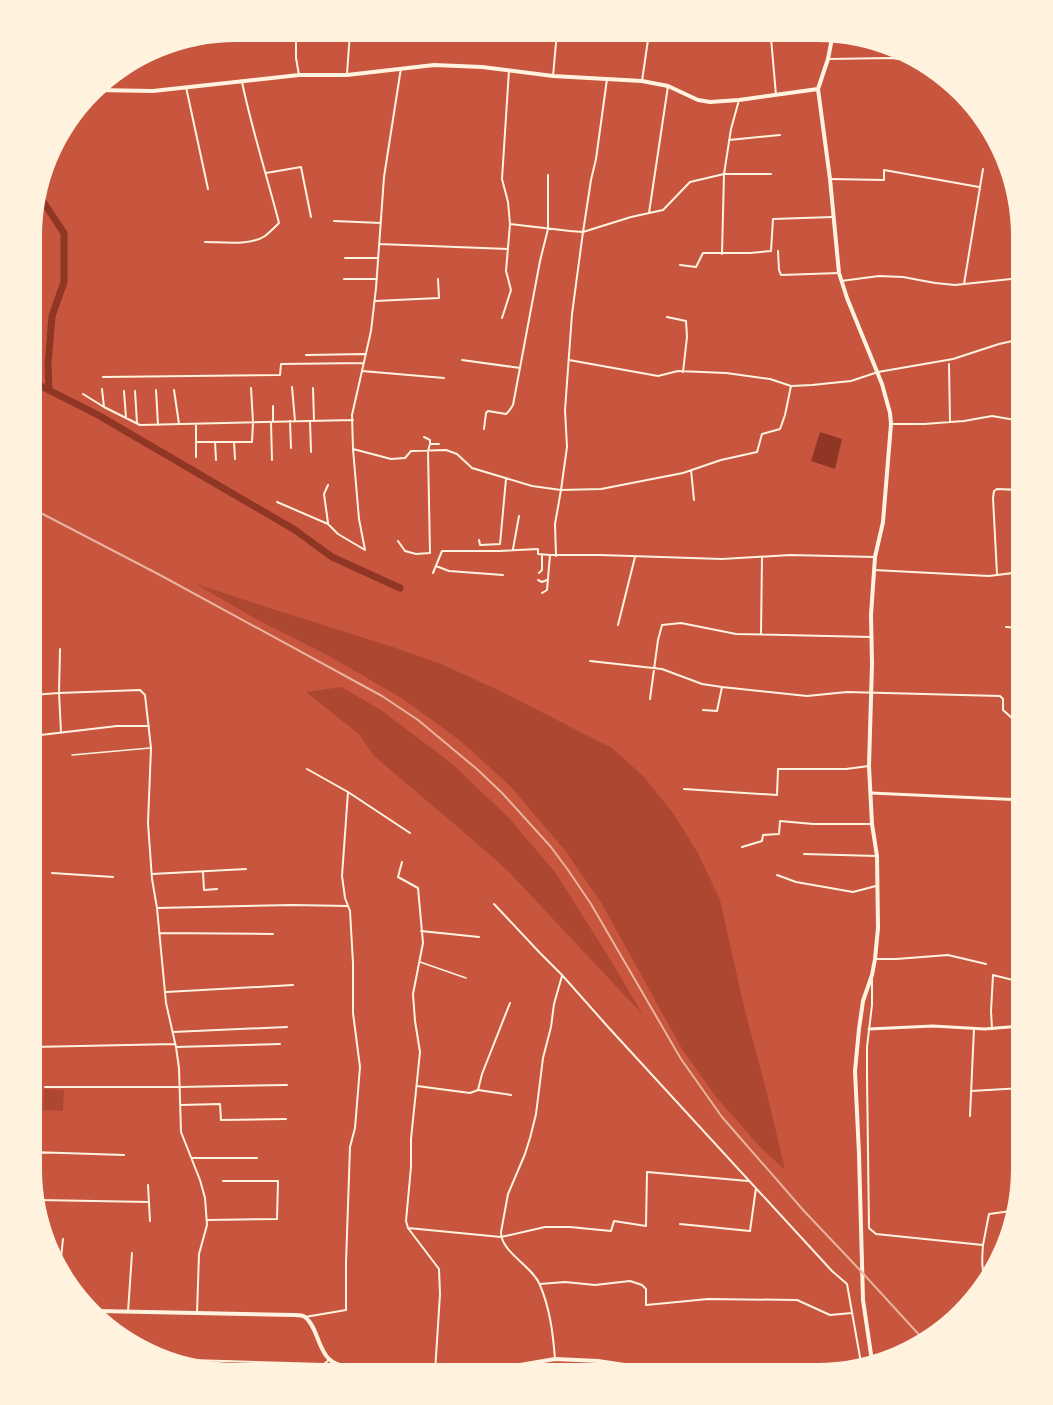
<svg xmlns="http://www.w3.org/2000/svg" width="1053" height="1405" font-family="'Exo 2',sans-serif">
  <rect width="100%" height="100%" fill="#c8553d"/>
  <path fill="#ae4732" d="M196,584L248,601L396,648L441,664L498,690L612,748L644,777L673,813L698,853L720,900L744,1007L766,1089L785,1170L759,1146L716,1097L682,1049L602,904L564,849L511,787L462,742L403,699L329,656L254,618Z
    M341,687L381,710L451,763L509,818L555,872L605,951L643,1015L507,870L466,834L374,756L359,734L306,692Z
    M44,1089L64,1090L63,1111L43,1110Z"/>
  <path fill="#8f3625" d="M820,432L842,439L835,469L811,461Z"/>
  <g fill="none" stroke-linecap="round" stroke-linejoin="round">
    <path stroke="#8f3625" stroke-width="7" d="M38,194L64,233V282L52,316L48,365L49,390
      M33,382L98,415L295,530L332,557L400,588"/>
    <path stroke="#fff3e0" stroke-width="1.5" d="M72,755L150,748
      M420,962L466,978"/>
    <path stroke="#fff3e0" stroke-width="2" d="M751,33L771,38L776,95
      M296,42V58L299,75
      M829,59L891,58L906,60L931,66
      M509,70L502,179L508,202L510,224L570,231L583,232L631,217L663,210L690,182L724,174L722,254
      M347,74L350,32
      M553,76L557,32H555
      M642,81L649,33
      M186,87L208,189
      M739,100L731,129L724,174H771
      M729,140L780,135
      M266,173L301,167L311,217
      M830,179L884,180V170L979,187
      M649,213L668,86
      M334,221L381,223
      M205,242C222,242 250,246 265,236C270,232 275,227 279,223C267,176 252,130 242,82
      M379,244L508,249
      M778,251L779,270L781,275L839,273
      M345,258H378
      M680,265L696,267L703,253H750L771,251L773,219L833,217
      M344,279H377
      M841,281L879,276L903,277L935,283L955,285L1021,278
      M964,284L983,169
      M375,301L439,298L438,279
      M667,317L686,321L687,337L683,372
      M502,318L511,290L506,271L510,224
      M306,355L365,354
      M462,360L520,368
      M569,360L658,376L678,371L726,373L770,379L791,386
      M949,364L950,422
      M362,371L444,378
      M103,377L280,375L281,364L363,363
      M292,387L295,421
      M313,388L314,421
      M102,389L104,407
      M156,390L158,425
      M174,390L179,424
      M124,391L126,418
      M135,391L137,423
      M83,394L104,407L140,425L353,420
      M273,406V422
      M290,421L291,448
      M310,421L311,452
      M271,422L272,460
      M196,424V442H252L253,422L251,388
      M891,424H924L964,421L992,416L1021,421
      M484,429L486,413L488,411L506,414L509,411L513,405L540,261L548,229V175
      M424,437L430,440V444
      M215,442L216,460
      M234,442L235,459
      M353,449L391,459L405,458L411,451L446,450L457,454L472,468L532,486L561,490L601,489L683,473L721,460L757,452L762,434L780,429L785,415L791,386L812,385L851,381L878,372L953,359L999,344L1021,339
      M196,457V442
      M691,470L694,500
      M328,485L324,494L328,523
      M277,502L328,524L338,534L365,550
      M479,540L480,545L500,544L506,479
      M398,541L405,551L416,554L430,553L428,451L430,444H439
      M513,549L519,516
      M365,550L359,519L353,449L352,415L371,331L376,288L384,177L401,68
      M556,556L555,524L561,490L567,447L565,410L572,314L583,232L591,180L596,159L607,79
      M436,566L449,571L503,575
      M874,570L989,576L1021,572
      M433,573L442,551H499L538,549V554L550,555
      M539,573L542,570V555
      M997,574L993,498L994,491L997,489L1021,490
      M538,580L542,582L547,580
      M542,593L547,590L550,555H600L722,559L790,555L875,557
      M618,625L635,557
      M1006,627L1021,628
      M761,634L762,557
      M60,649L59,693L61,732
      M590,661L662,669L702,684L722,687
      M32,695L59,693L140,690L145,695L151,748L148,823L152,879L157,908L166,1003L176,1047L179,1068L181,1132L200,1180L205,1198L207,1225L199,1254L197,1313
      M650,699L658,640L662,625L681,623L736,634L871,637
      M703,710L717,711L722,687L807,696L847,692L1000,696L1003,699V710L1021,726
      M32,736L117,726H149
      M307,769L348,792L410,833
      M684,789L777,795L778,769H846L869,766
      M742,847L762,841L763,835L779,834L780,821L813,824H872
      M804,854L877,856
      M402,862L398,877L418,888L423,943L413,994L415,1021L420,1052L411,1139V1167L406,1221L408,1228L439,1269L440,1294L435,1372
      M203,872L204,890L217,889
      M52,873L113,877
      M152,874L246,869
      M777,875L796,882L853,892L876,886
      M494,904L540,953L562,975L609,1028L832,1271L847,1284L861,1363
      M157,908L293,905L348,906
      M421,931L479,937
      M159,933L273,934
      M875,959H896L948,955L986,964
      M872,978V1005L867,1047V1076L869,1228L876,1234L983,1245C982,1257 981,1272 987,1283
      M166,992L293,985
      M992,1029L991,1011L993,975L1021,982
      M173,1032L287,1027
      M32,1047L175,1044
      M176,1047L280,1044
      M417,1086L470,1093L478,1090L511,1095
      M45,1087H179L287,1085
      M478,1090L482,1074L510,1003
      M971,1091L1021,1088
      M180,1105L220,1104L221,1120L286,1119
      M970,1116L974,1028
      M32,1152L124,1155
      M192,1158H257
      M35,1184L39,1154
      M148,1185L150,1221
      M39,1200L149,1202
      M207,1220L277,1219L278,1181H223
      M680,1224L750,1231L756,1188
      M408,1228L501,1237L545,1227H570L611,1231L614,1221L646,1226L647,1172L748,1181
      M983,1245L989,1214L1011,1211
      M60,1268L63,1239
      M540,1284L565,1282L595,1285L630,1281L642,1285L646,1289V1305L708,1299L797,1300L830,1315L852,1313
      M128,1312L132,1253
      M305,1317L346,1310V1263L350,1147L355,1128L360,1067L353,1013V963L350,911L345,898L342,876L348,792
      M555,1359C553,1333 550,1309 540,1285C532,1265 501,1253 501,1232L508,1194L525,1154L530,1138L536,1114L543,1058L551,1027L554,1004L562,976
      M191,1360L324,1364
      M598,1361V1373
      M213,1372L214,1361
      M320,1372L324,1364L329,1360"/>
    <path stroke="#fff3e0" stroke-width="3" d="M871,793L1021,800
      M869,1029L933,1026L985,1029L1021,1026"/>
    <path stroke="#fff3e0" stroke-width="4" d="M833,33L828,59L818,89L830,179L839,273L847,298L882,384L890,413L891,424L883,522L875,557L871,615L872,664L869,766L872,824L877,856L878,928L875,959L872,975L863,1001L859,1029L855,1071L859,1154L863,1300L872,1361
      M95,90L153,91L299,75H347L434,65L482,67L553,76L642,81L668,86L698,100L710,102L739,100L818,89
      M98,1311L295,1315C298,1315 302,1315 305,1317C317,1326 318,1349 329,1359C338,1368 363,1370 375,1372
      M472,1373L555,1359L598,1361L677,1373"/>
    <path stroke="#e9b49f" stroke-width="2" d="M33,509L160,575L382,696L418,720L478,770L503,794L551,847L568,870L591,904L681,1059L722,1117L804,1211L858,1268L923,1339"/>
  </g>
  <path d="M0 0H1053V1405H0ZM236 42H817A194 194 0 0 1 1011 236V1169A194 194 0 0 1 817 1363H236A194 194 0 0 1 42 1169V236A194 194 0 0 1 236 42Z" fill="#fff3e0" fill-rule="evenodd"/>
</svg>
